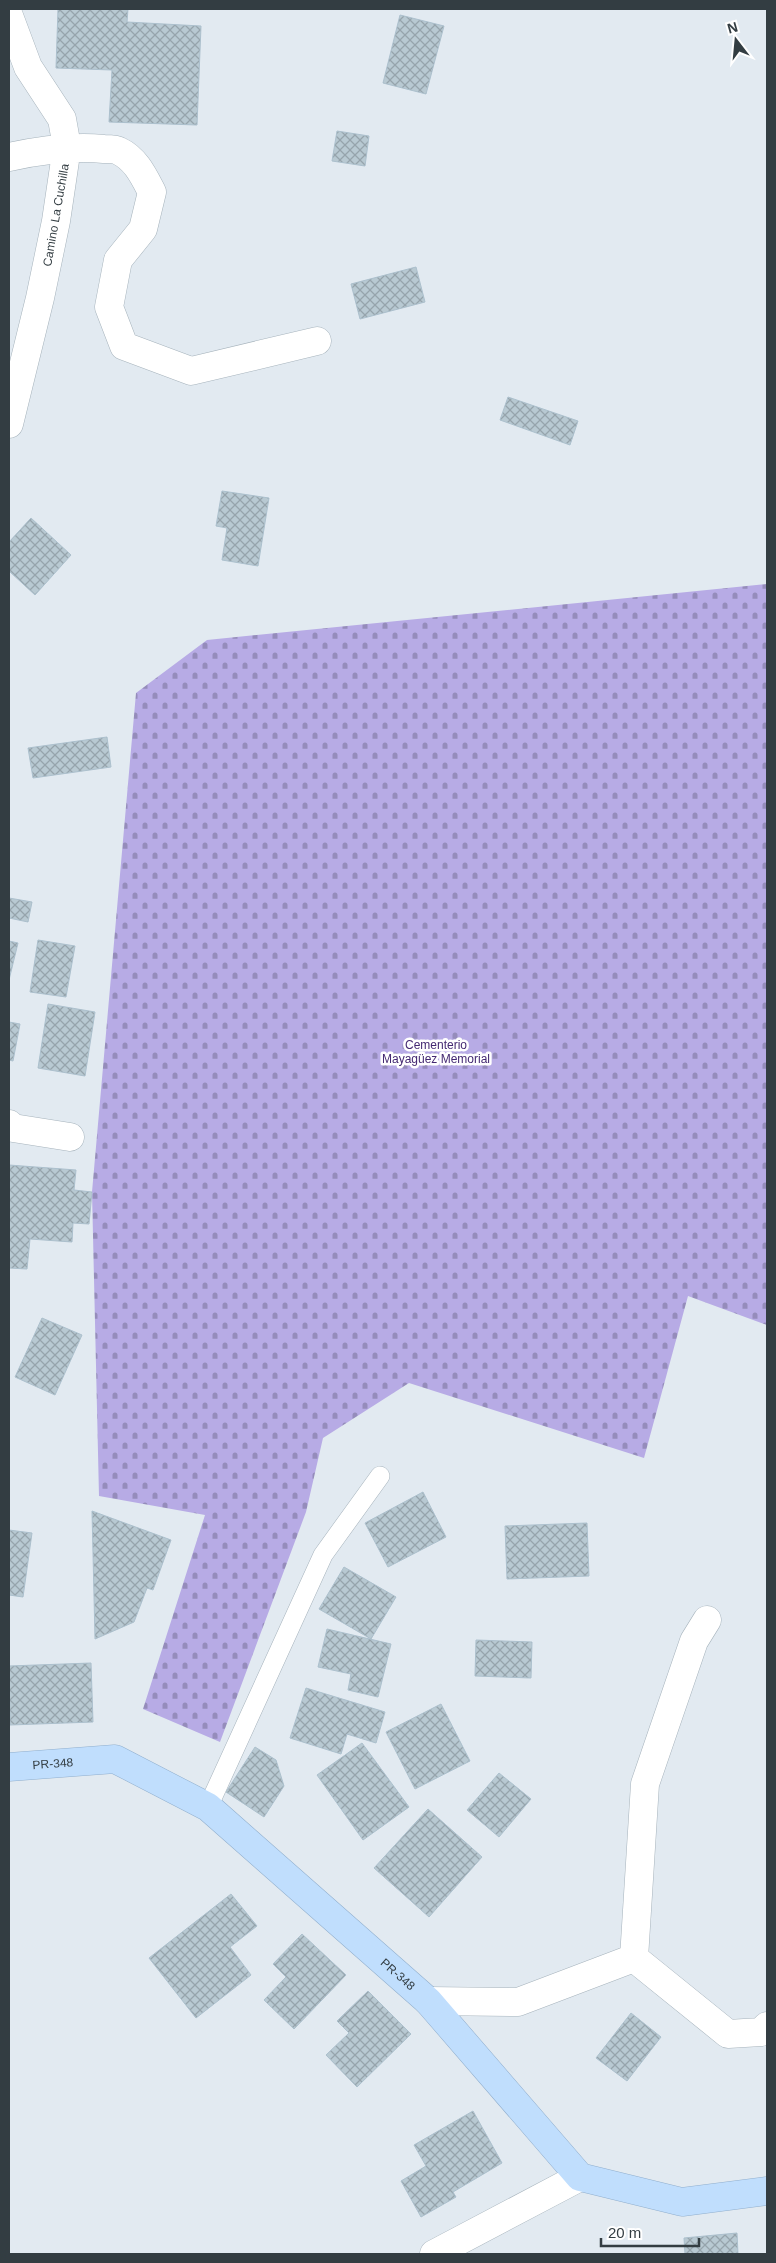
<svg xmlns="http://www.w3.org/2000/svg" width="776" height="2263" font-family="Helvetica,sans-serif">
  <defs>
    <pattern id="cemetery-stones" width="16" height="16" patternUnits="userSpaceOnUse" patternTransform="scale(1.25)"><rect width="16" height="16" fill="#b7abe5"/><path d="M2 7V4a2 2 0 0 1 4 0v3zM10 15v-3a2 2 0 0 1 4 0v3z" fill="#958cbb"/></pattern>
    <pattern id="building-cross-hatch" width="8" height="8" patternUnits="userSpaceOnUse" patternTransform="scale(1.25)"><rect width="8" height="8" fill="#b8c9d2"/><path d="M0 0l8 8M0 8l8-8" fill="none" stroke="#96a4ac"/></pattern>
  </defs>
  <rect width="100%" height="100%" fill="#e2eaf1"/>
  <path fill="url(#cemetery-stones)" d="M767,584V1325L688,1296L644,1458L409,1383L323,1438L306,1512L220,1742L143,1709L205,1515L99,1496L92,1192L136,693L207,640Z"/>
  <path fill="url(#building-cross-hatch)" stroke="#acc0cd" d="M58,9H128L127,22L201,26L197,125L109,122L112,70L56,68Z
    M400,15L444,26L426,94L383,83Z
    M337,131L369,136L365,166L332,161Z
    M416,267L425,302L360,319L351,284Z
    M508,397L578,421L570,445L500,420Z
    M222,491L269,498L258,566L222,560L227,528L216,526Z
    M31,518L71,555L35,595L9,571V542Z
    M107,737L111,767L33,778L28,748Z
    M9,898L32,902L28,922L9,918Z
    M38,940L75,946L66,997L30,992Z
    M9,941L18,943L9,980Z
    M48,1004L95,1012L85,1076L38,1068Z
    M9,1022L20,1024L13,1061L9,1060Z
    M9,1165L76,1170L74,1190L92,1192L89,1224L73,1223L72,1242L30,1239L27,1269L9,1268Z
    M42,1318L82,1335L55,1395L15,1377Z
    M423,1492L446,1537L388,1567L365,1523Z
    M92,1511L171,1540L153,1590L147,1588L134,1622L95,1639Z
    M587,1523L589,1576L507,1579L505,1526Z
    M9,1530L32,1533L23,1597L9,1595Z
    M344,1567L396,1597L371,1639L319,1609Z
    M327,1629L391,1644L378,1697L348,1690L351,1674L318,1667Z
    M476,1640L532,1642L531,1678L475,1676Z
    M91,1663L93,1722L10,1725L9,1666Z
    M306,1688L385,1712L376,1743L347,1734L341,1754L290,1738Z
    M441,1704L470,1761L415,1789L386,1732Z
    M362,1743L409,1807L363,1840L317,1775Z
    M255,1747L276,1760L284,1786L264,1817L226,1792Z
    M499,1773L531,1799L499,1837L467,1810Z
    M428,1809L482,1857L429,1917L374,1868Z
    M231,1894L257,1926L230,1947L251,1975L196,2018L149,1958Z
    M302,1934L346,1975L294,2029L264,2000L286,1977L273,1964Z
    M368,1991L411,2034L357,2087L326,2055L349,2033L337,2021Z
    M631,2013L661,2037L627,2081L596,2058Z
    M473,2111L502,2163L453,2192L456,2197L421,2217L401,2181L426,2166L414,2145Z
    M737,2233L738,2254H685L684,2238Z"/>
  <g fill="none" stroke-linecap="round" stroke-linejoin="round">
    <defs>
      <path id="lane" d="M208,1807L323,1555L380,1476"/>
      <path id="street" d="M9,16L28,67L62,119L67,147L56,221L40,298L9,424
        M9,157C41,150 71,146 104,149C109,149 116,149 119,151C136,159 144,177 152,192L143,229L118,260L109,307L124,346L191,371L317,341
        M9,1124L13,1128L70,1137
        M707,1620L694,1641L645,1784L634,1958L728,2034L761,2032L767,2026
        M428,2001L518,2002L634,1958
        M434,2254L580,2177"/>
      <g id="secondary">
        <path id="s1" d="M9,1767L115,1759L208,1807L428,2001L580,2177L682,2202L767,2191"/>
      </g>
    </defs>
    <use href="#lane" stroke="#a6b3bc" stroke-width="20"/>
    <use href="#street" stroke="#a6b3bc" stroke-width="29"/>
    <use href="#secondary" stroke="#91afcd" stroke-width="29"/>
    <use href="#lane" stroke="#fff" stroke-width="19"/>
    <use href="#street" stroke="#fff" stroke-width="28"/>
    <use href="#secondary" stroke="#c0defd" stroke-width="28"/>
  </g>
  <g text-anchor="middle" stroke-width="5" stroke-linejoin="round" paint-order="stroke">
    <g font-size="12" fill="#333d42" stroke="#fff">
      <text transform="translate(56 215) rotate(-80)" y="4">Camino La Cuchilla</text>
      <text dy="4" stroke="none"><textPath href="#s1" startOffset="44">PR-348</textPath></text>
      <text dy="4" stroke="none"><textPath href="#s1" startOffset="464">PR-348</textPath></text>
    </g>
    <g font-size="12" fill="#442972" stroke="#fff">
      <text x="436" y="1049">Cementerio<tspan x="436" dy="14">Mayagüez Memorial</tspan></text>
    </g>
  </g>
  <rect width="776" height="2263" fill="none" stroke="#333d42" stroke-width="20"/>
  <g transform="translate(736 40) rotate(344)" stroke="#ffffff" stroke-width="4" paint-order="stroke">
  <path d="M0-4L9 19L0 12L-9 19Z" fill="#333d42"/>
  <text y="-8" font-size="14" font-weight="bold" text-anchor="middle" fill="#333d42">N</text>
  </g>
  <path d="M601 2238v8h98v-8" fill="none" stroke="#333d42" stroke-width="2.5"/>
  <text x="608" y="2238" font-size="15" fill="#333d42" stroke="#ffffff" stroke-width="4" paint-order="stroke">20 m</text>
</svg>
